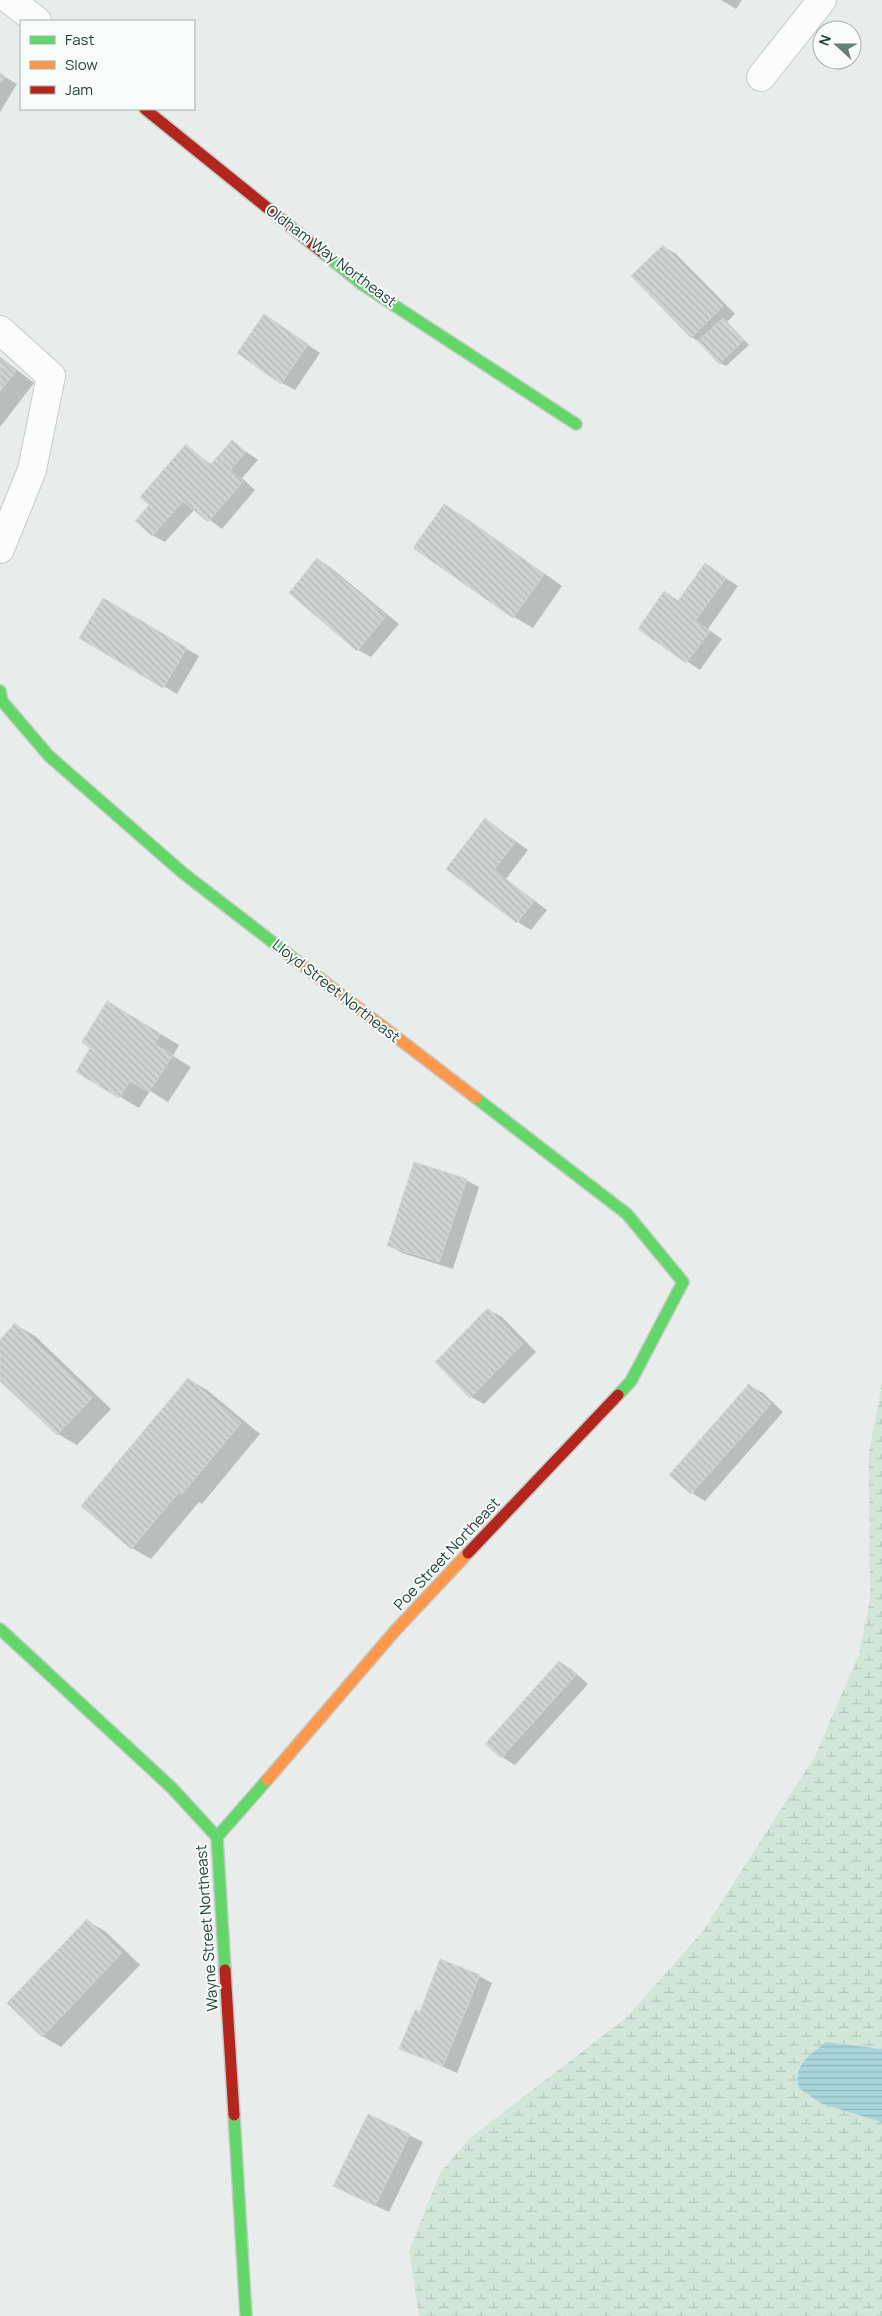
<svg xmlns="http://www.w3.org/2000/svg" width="882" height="2316" font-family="Manrope,sans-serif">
  <defs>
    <pattern id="wetland-marsh" width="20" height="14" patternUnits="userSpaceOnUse" patternTransform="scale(1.25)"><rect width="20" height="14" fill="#d1e6d8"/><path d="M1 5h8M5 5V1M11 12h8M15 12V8" fill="none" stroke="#b3c6ba"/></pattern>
    <pattern id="water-rules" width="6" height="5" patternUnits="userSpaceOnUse" patternTransform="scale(1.25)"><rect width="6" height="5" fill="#a9d4db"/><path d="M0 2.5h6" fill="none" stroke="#91b7bd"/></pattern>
    <pattern id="building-back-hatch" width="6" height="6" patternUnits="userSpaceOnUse" patternTransform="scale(1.25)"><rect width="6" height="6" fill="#cfd4d2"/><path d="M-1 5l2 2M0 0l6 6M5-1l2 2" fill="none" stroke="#b2b7b5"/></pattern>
  </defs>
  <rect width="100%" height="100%" fill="#e8edeb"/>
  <path fill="url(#wetland-marsh)" d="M882,1383V2049L826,2042L822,2104L882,2122V2316H419L409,2251L440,2173L470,2138L626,2018L703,1931L815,1756L859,1654L870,1599L869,1452Z"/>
  <path fill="url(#water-rules)" d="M826,2042L882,2049V2122L822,2104L799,2088C793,2063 810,2056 826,2042Z"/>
  <path fill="#0003" d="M721,0H742L736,9Z
    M0,74L17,84L0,112Z
    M663,246L676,254L735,314L727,322L749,345L726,366L720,363L700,342L691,337Z
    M277,324L320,353L295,390L282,383Z
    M0,357L34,383L0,427Z
    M232,442L258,460L242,478L255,490L222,529L195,509L165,542L152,535L151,505L186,446L212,465Z
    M444,505L463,516L562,586L533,628L514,617L415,547Z
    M318,559L330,567L399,624L371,657L358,650Z
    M705,565L738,586L708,629L722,639L700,670L639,629L665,593L679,602Z
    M104,600L199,656L177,694L81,637Z
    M485,819L528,850L506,879L547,910L531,930L518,922L447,868Z
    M126,1013L179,1045L173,1056L191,1067L168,1102L150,1091L139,1108L77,1071Z
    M466,1180L479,1187L453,1269L402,1253L389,1245Z
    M489,1310L502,1317L536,1352L484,1404L471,1397Z
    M16,1325L35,1336L111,1409L77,1445L58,1434L0,1380V1342Z
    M188,1379L207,1390L260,1434L202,1504L199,1502L151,1559L132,1548L82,1506Z
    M750,1386L763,1393L783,1412L705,1501L692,1493Z
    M560,1662L572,1670L588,1684L515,1765L502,1757L487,1744Z
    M88,1921L106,1932L140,1965L61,2047L42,2036Z
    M479,1976L492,1983L457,2073L401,2048L420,2014Z
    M369,2115L423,2142L389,2212L348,2193Z"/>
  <path fill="url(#building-back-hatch)" stroke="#d1d6d4" d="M0,73L5,76L0,83Z
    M663,245L723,306L691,338L631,276Z
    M264,314L308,344L281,384L237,353Z
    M723,318L744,340L719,364L698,341Z
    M0,359L16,371L0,391Z
    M232,440L246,452L230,470L243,481L208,522L183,501L152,536L135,521L149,505L140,497L186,444L210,465Z
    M444,504L544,574L513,618L413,548Z
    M317,558L386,616L357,651L289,593Z
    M705,563L726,578L695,621L710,631L686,663L638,629L664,591L678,601Z
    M103,598L187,648L163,688L79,638Z
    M485,818L515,842L494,870L534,901L517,923L446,869Z
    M107,1001L161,1034L154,1044L173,1055L149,1092L130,1081L119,1098L76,1072L90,1048L82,1042Z
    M414,1162L467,1179L439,1262L387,1246Z
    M488,1308L523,1344L470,1398L435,1362Z
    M15,1323L93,1397L57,1435L0,1381V1340Z
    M188,1378L241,1423L182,1494L179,1492L131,1549L81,1506Z
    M749,1384L771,1404L691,1494L669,1475Z
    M559,1661L576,1675L501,1758L485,1744Z
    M87,1919L122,1953L42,2037L7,2003Z
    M440,1959L480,1975L443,2066L399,2049L415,2010L420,2012Z
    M368,2114L410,2134L375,2206L333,2186Z"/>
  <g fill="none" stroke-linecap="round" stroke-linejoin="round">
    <defs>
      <path id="street" d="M10,0L37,21
        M761,77L822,0
        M0,330L51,376L32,470L0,549"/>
      <path id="fast" d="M322,252L363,285L576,424
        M0,691L2,701L49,756L183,873L301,964
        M476,1098L627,1214L683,1282L631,1381L618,1395
        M0,1629L172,1788L217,1837L225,1970
        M217,1837L267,1780
        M234,2115L246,2316"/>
      <path id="slow" d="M301,964L476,1098
        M267,1780L394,1632L468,1553"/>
      <path id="jam" d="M145,109L322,252
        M468,1553L618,1395
        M225,1970L234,2115"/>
    </defs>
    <use href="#street" stroke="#c5cac8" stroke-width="30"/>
    <use href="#fast" stroke="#c3cbc8" stroke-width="14"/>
    <use href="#slow" stroke="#c3cbc8" stroke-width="14"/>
    <use href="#jam" stroke="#c3cbc8" stroke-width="14"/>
    <use href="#street" stroke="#fcfcfc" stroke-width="28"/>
    <use href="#fast" stroke="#63d668" stroke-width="11"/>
    <use href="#slow" stroke="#ff974d" stroke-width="11"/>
    <use href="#jam" stroke="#b3261e" stroke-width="11"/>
  </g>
  <g text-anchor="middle" stroke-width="4" stroke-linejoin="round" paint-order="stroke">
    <g font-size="15" fill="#24423a" stroke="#f7fbf9">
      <text transform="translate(331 256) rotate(37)" y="5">Oldham Way Northeast</text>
      <text transform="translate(336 991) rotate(38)" y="5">Lloyd Street Northeast</text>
      <text transform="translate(447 1554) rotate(-47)" y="5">Poe Street Northeast</text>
      <text transform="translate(207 1928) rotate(-94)" y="5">Wayne Street Northeast</text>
    </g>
  </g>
  <rect x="20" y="20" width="175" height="90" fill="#f7fbf9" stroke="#a3b1ad"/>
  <rect x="30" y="36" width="25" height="8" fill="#63d668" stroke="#a3b1ad"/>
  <text x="65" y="45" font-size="15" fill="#24423a">Fast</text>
  <rect x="30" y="61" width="25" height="8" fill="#ff974d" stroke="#a3b1ad"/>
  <text x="65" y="70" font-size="15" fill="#24423a">Slow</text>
  <rect x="30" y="86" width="25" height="8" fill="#b3261e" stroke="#a3b1ad"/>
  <text x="65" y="95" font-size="15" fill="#24423a">Jam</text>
  <g transform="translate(837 45) rotate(291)"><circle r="24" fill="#f7fbf9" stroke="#a3b1ad"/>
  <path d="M0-4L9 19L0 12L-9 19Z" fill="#697e78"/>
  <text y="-8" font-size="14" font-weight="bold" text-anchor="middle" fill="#24423a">N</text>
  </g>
</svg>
